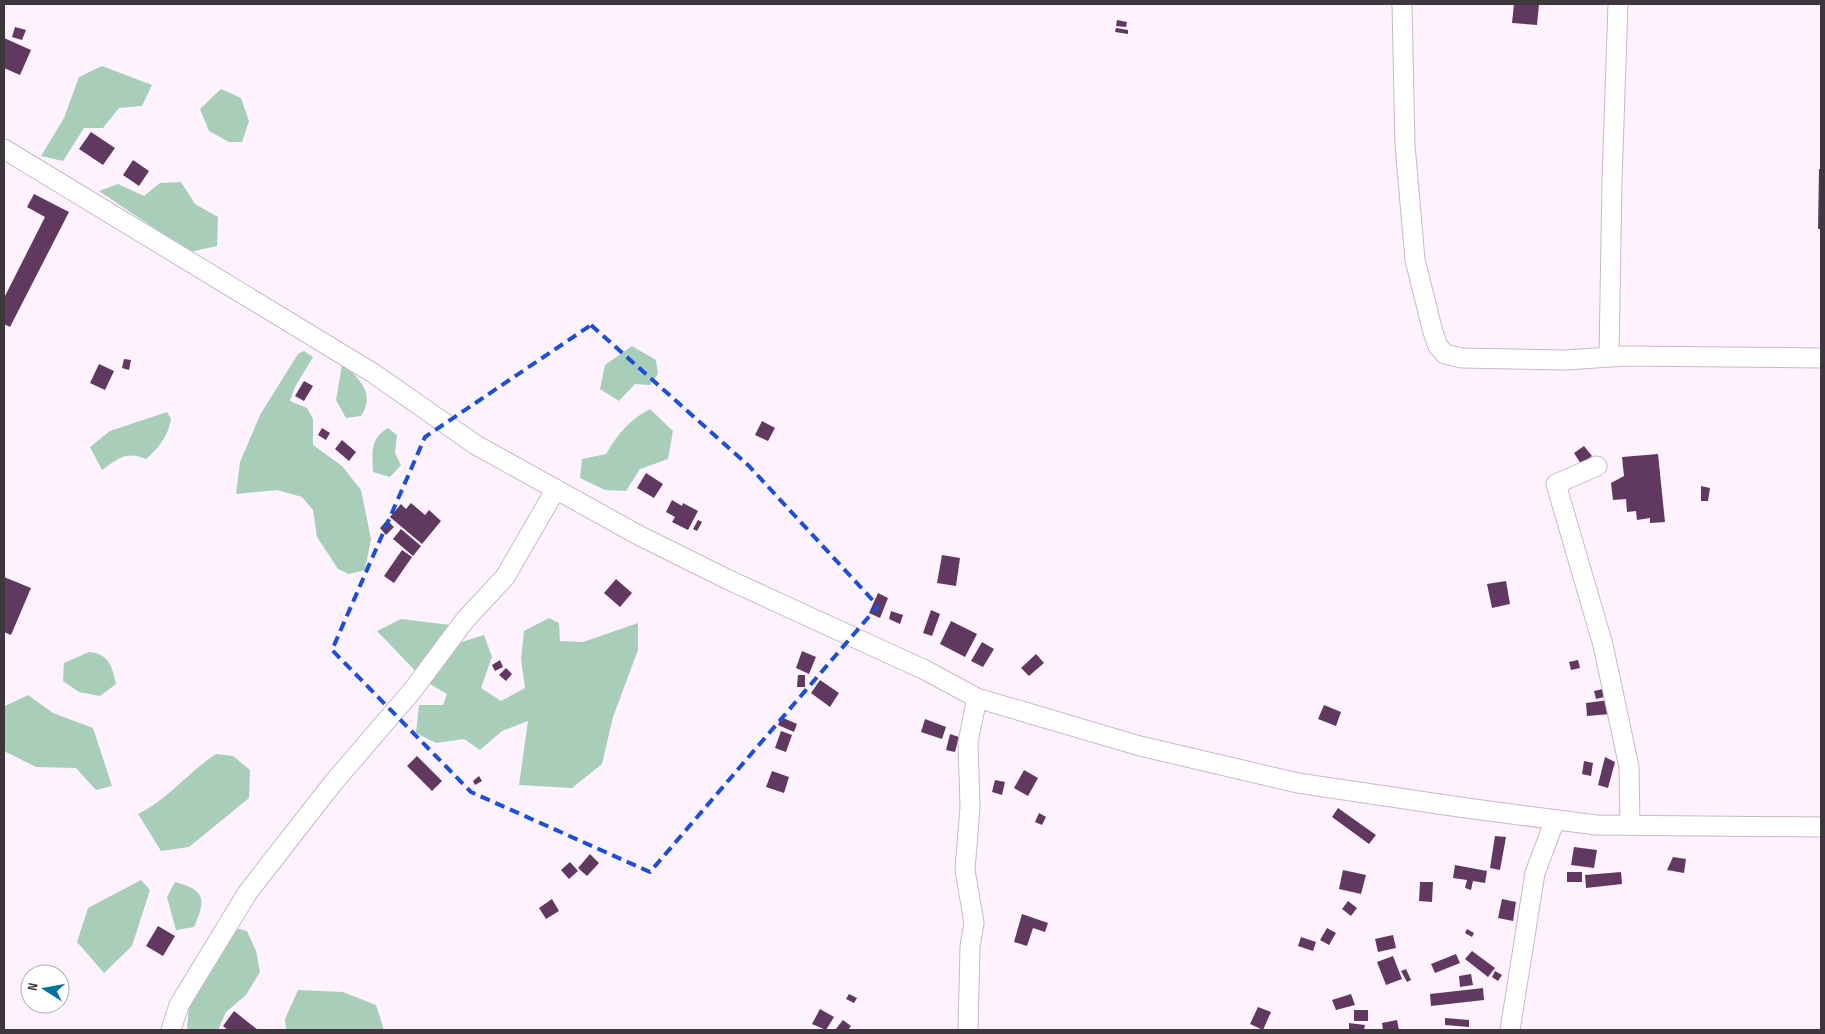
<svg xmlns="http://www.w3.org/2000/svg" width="1825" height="1034" font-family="'Sofia Sans Condensed',sans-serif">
  <rect width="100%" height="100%" fill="#fdf2fd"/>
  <path fill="#a8cdb8" d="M102,66L152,85L142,106L119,108L103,128H84L63,161L41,156L64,118L79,77Z
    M221,89L241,98L249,121L242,142H229L209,131L200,109Z
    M181,182L195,204L218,217L217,246L190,252L99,191L118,184L144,196L160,183Z
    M632,346L656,360L658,374L650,385L635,384L619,401L600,389L605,365Z
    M304,351L313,357L295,387L290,401L307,408L313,419V445L342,466L361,490L371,539L365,570L349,574L338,569L317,537L313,510L302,497L277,490L236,494L240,462L261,413L298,354Z
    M342,365C359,376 376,395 361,416L346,418L336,400Z
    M650,409L673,431L668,459L640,469L626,491L605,490L580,478L582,459L606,454C618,434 629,420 650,409Z
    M167,412L171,419C168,436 159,448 146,459C126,451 119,458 102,470L90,447L110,431Z
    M388,428L397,435L395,453L401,465L390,477L373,472C372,453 370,438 388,428Z
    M549,618L559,623L560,641L583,642L638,623V650L613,717L602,764L572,788L519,785L528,721L502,731L480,750L464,739L436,743L416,733L419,705H443L447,694L425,681L377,631L401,619L451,625L452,645L484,635L492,657L481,688L501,701L525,688L521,659L524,631Z
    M89,652C110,654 112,667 116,684L100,696L79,692L63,681L64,663Z
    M28,695L53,713L93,728L112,786L96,790L76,768L36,767L4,751L5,706Z
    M216,754L233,756L250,770L249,798L189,847L161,851L138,814C170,798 188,772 216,754Z
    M141,880L150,890L132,946L104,973L77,942L88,908Z
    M175,882C206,890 206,900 194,927L176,930L167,897Z
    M236,928L247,931L256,951L260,972L246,995L226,1012L218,1030H191L187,1028L189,1006Z
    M298,990L343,992L376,1005L384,1030H286L285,1019Z"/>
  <path fill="#613960" d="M1514,4H1539L1537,25L1512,23Z
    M1117,20L1127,22L1126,27L1116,26Z
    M15,27L26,30L22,40L12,37Z
    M1116,28L1128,30V34L1115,32Z
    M4,38L31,50L20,75L4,68Z
    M91,132L115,148L103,165L79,149Z
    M133,160L149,171L139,186L123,175Z
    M1819,169H1821V229H1818Z
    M34,194L69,212L10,327L4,324V298L45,217L27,207Z
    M124,359L131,360L129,370L122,368Z
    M99,364L114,371L105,390L90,383Z
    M304,381L313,386L304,401L295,396Z
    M762,421L775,428L768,441L755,435Z
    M322,428L330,433L326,440L318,435Z
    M342,440L356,452L349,461L335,449Z
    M1584,446L1592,456L1581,464L1574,453Z
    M1658,454L1665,522L1650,523V518L1637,520L1636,511L1627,512L1626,499L1613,500L1611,483L1624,476L1622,457Z
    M646,473L663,484L654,498L637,488Z
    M1701,486L1710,488L1708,501H1701Z
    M672,500L682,506L683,503L698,511L688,530L672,522L675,517L666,512Z
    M411,503L425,515L429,510L441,521L422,544L390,517L401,504L406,509Z
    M387,520L394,527L386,535L380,528Z
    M698,520L702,522L697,531L693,529Z
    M401,529L421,546L413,556L393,539Z
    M402,550L412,557L394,583L384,576Z
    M942,555L960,558L956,586L937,583Z
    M4,577L31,588L11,635L4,632Z
    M616,579L632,593L620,607L604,593Z
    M1506,581L1510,604L1492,608L1487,584Z
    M878,593L888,598L880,618L869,613Z
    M931,610L940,614L932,636L923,633Z
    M891,611L903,615L900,624L889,619Z
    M951,621L977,634L965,657L940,644Z
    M982,642L994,649L983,667L971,661Z
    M802,651L816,657L809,674L796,668Z
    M1036,654L1044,663L1029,676L1021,668Z
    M500,660L503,667L495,671L492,665Z
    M1578,660L1580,668L1571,670L1569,662Z
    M506,668L512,674L506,681L499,675Z
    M798,675H805V687H797Z
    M820,680L839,693L830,707L811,693Z
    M1607,688L1608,696L1596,699L1594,691Z
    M1609,700L1610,714L1587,716L1586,703Z
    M1324,705L1341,712L1336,726L1318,719Z
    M781,717L797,724L794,732L778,725Z
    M925,719L946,727L942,739L921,732Z
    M781,731L792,735L786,752L775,748Z
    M950,734L959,737L955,752L946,750Z
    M417,756L442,781L432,791L407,766Z
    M1605,757L1615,762L1608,788L1598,785Z
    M1584,761L1593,763L1591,776L1582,774Z
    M1024,770L1038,778L1028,796L1014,788Z
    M772,771L789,777L784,793L766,787Z
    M479,776L482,781L475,785L473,781Z
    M995,780L1005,782L1002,795L992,792Z
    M1338,808L1376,835L1369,844L1332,817Z
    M1039,813L1046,817L1042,825L1035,822Z
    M1495,836L1506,837L1500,870L1490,868Z
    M1574,847L1597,850L1594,868L1571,865Z
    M590,854L599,863L587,876L578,868Z
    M1673,857L1686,859L1684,873L1667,870Z
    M570,862L578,871L569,879L561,870Z
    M1455,865L1487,871L1485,883L1473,881L1471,890L1465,888L1467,880L1453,878Z
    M1343,870L1366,875L1361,894L1339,889Z
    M1567,872H1582V882H1567Z
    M1621,872L1622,884L1586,888L1585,875Z
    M1420,882H1433L1432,902L1419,901Z
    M552,899L559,911L546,919L539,908Z
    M1502,899L1516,902L1513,921L1498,918Z
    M1348,901L1357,908L1351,916L1342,909Z
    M1022,914L1048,923L1045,932L1033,928L1027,946L1014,942Z
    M158,926L175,936L163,956L146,946Z
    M1327,928L1336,933L1329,945L1320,940Z
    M1467,929L1474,933L1472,937L1465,933Z
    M1393,935L1396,948L1378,952L1375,939Z
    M1301,937L1316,942L1313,951L1298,946Z
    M1472,951L1495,968L1488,977L1465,959Z
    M1456,954L1460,963L1435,973L1431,964Z
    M1393,956L1402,979L1386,985L1377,962Z
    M1406,969L1411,980L1407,982L1401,971Z
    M1495,971L1502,975L1498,981L1492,977Z
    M1471,974L1473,985L1460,987L1459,976Z
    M1483,988L1484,1000L1431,1006L1430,994Z
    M849,994L857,998L854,1003L846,999Z
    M1351,994L1355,1005L1336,1010L1332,1000Z
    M1258,1007L1271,1012L1263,1030L1250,1024Z
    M820,1009L834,1017L826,1030L812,1024Z
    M1354,1010H1368V1021H1354Z
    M234,1011L258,1030H228L223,1026Z
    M1445,1018L1469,1020V1027L1445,1025Z
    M843,1020L851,1026L848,1030H835Z
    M1397,1020L1399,1030H1383L1382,1023Z
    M1349,1023L1365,1025L1364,1030H1349Z"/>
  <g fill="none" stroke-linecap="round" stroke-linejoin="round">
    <defs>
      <path id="minor" d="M1402,4L1405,145L1415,260L1433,332L1438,346L1445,354L1462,358L1565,360L1626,356L1821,358
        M4,149L373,373L476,445L640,536L731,581L925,670L977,698L1140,746L1298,783L1459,807L1596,825L1821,827
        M1609,357L1612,181L1618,4
        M1597,466L1556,484L1603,645L1629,767L1630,825
        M171,1030L179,1005L248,892L333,783L412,691L465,620L505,577L556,489
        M968,1030L970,947L974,923L965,870L970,807L968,742L977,698
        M1510,1030L1535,873L1555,820"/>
    </defs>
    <use href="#minor" stroke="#cbb8ca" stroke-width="21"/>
    <use href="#minor" stroke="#fff" stroke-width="19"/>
  </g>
  <path fill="none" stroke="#1d4ed8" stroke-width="4" stroke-dasharray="10 6" stroke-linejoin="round" d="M591,325L749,466L878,606L650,872L471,792L332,650L425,437Z"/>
  <rect width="1825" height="1034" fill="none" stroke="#3f373e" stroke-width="10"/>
  <g transform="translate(45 989) rotate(281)"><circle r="24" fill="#ffffff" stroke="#b2afb2"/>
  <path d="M0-4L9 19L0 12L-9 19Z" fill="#04709c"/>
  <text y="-8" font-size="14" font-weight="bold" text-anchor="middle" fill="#3f373e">N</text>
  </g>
</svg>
